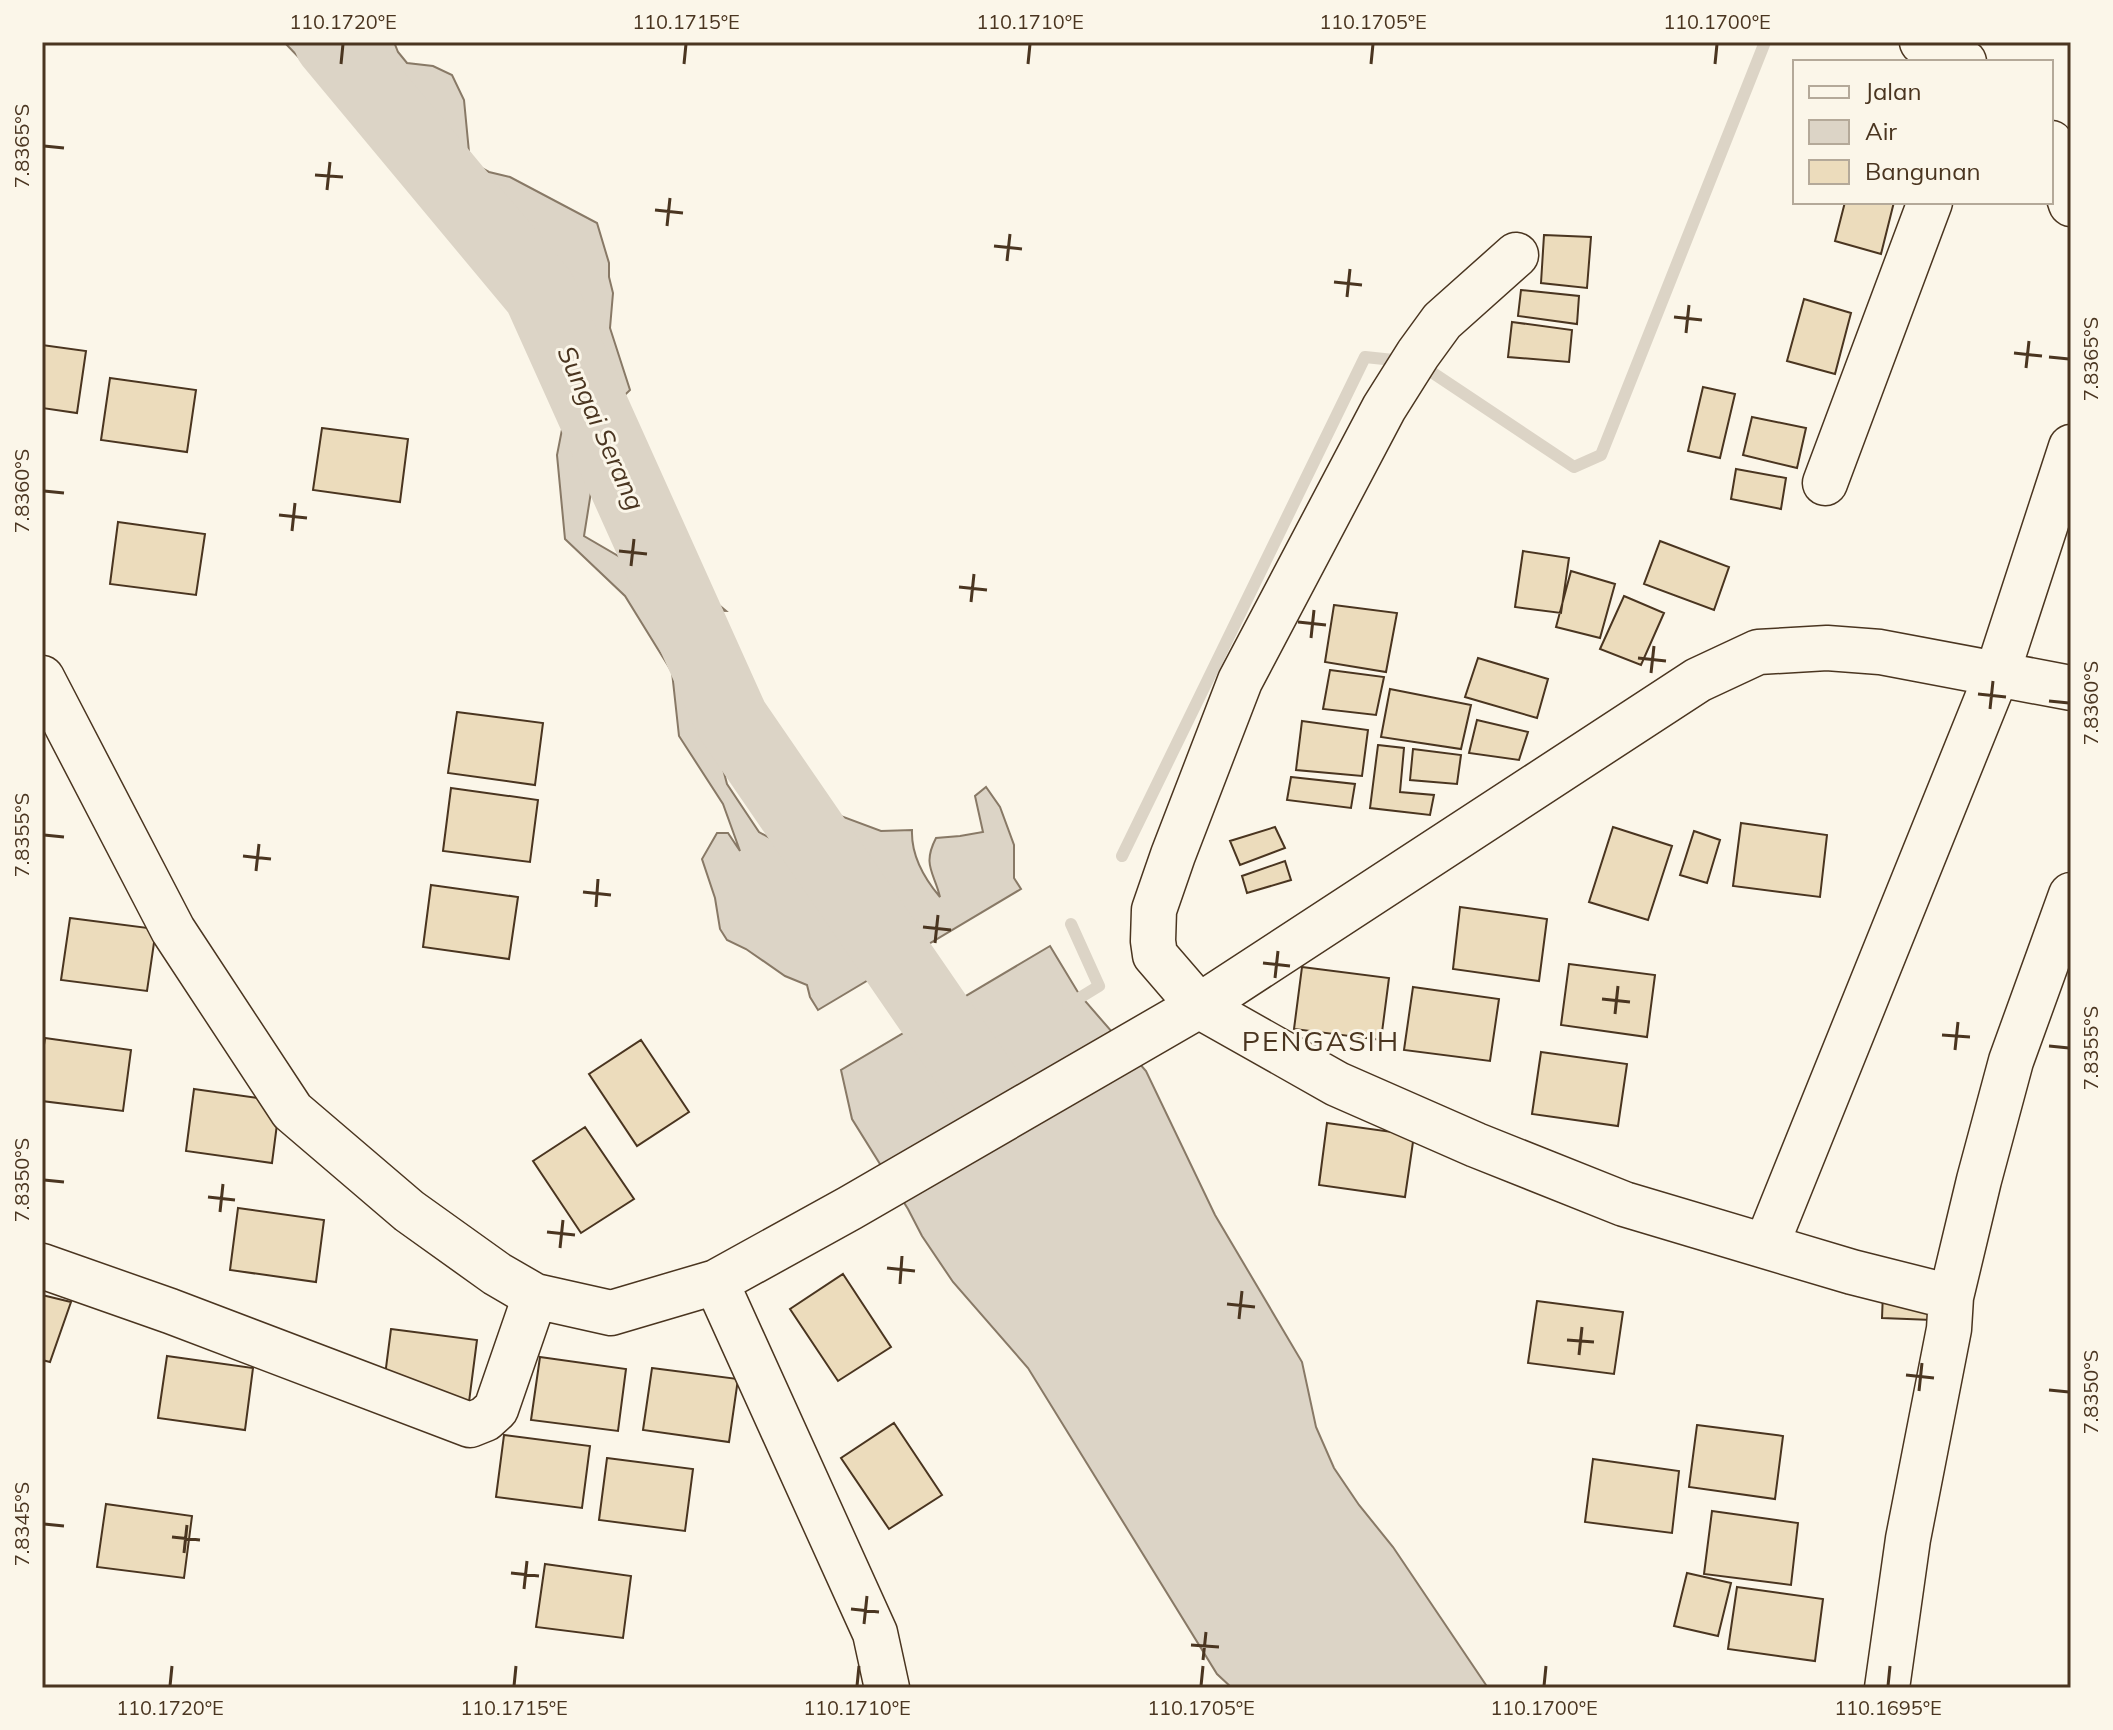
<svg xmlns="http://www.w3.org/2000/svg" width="2113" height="1730" font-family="Mulish,sans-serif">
  <rect width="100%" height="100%" fill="#fbf6e9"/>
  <path fill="#dcd4c6" stroke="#887966" stroke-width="2" d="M284,42H394L398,52L407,63L433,66L452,75L464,100L469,152L478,166L489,172L510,177L597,223L609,263V277L613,293L610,328L630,390L598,421V448L584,536L639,568L681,573L726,611L670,609L675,638L704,675L710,691L700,700L696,714L705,739L722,765L727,784L759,832L786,847L791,839L841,816L881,831L912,830C911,856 924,878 940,897C934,872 922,865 936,838L960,836L983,832L975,796L986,787L1000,807L1014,845V878L1021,889L818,1010L810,997L807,985L785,976L746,949L727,940L720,929L715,898L702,859L717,833H728L740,851L723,804L679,736L672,672L625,596L565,539L557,455L567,404L555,289L481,243L399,156L357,118Z
    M1050,946L1079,994L1146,1071L1215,1215L1302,1362L1316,1427L1334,1468L1359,1505L1393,1547L1488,1688H1232L1217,1674L1028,1368L953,1282L922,1236L908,1209L852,1119L841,1070Z"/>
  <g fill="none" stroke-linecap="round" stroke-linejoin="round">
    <path stroke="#dcd4c6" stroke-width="12" d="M1421,365L1574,467L1601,455L1765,42
      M1122,856L1365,357L1403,361
      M1068,1005L1099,986L1071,924"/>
    <path stroke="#dcd4c6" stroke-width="74" d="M331,42L540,293L732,720L991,1097"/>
  </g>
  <path fill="#ecdcbc" stroke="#4a3520" stroke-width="2" d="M1845,202H1894L1881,254L1835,241Z
    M1544,235L1591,237L1587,288L1541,283Z
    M1521,290L1579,296L1577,324L1518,316Z
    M1804,299L1851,313L1835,374L1787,361Z
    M1512,322L1572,330L1569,362L1508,357Z
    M42,345L86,351L77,413L42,408Z
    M110,378L196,390L187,452L101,440Z
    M1703,387L1735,394L1720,458L1688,451Z
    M1752,417L1806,428L1797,468L1743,455Z
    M322,428L408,439L400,502L313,490Z
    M1736,469L1786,478L1781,509L1731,499Z
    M118,522L205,534L196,595L110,584Z
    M1660,541L1729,567L1714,610L1644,584Z
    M1523,551L1569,558L1561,613L1515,607Z
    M1571,571L1615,584L1600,638L1556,627Z
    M1624,596L1664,613L1641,665L1600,649Z
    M1334,605L1397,613L1386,672L1325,662Z
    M1478,658L1548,679L1537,718L1465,697Z
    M1330,670L1384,677L1376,715L1323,709Z
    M1390,689L1471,705L1461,749L1381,737Z
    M457,712L543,723L535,785L448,773Z
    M1477,720L1528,732L1519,760L1469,753Z
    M1302,721L1368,730L1362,776L1296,770Z
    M1378,745L1404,748L1400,792L1434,795L1430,815L1370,808Z
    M1413,749L1461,755L1457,784L1410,780Z
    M1291,777L1355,784L1351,808L1287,800Z
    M451,788L538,800L530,862L443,851Z
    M1741,823L1827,835L1820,897L1733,886Z
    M1275,827L1285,848L1240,865L1230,841Z
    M1613,827L1672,846L1648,920L1589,902Z
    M1694,831L1720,840L1707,883L1680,875Z
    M1285,861L1291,880L1247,893L1242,876Z
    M431,885L518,897L509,959L423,947Z
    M1460,907L1547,919L1539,981L1453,969Z
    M70,918L156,929L147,991L61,980Z
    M1569,964L1655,975L1647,1037L1561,1025Z
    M1302,967L1389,978L1381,1040L1294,1029Z
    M1413,987L1499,999L1490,1061L1404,1050Z
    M45,1038L131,1050L123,1111L42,1101V1058Z
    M641,1040L689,1112L637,1146L589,1074Z
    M1541,1052L1627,1064L1618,1126L1532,1114Z
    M194,1089L280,1101L272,1163L186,1151Z
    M1327,1123L1414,1135L1405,1197L1319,1185Z
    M585,1127L634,1199L581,1233L533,1161Z
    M238,1208L324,1220L316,1282L230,1270Z
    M843,1274L891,1347L838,1381L790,1309Z
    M1883,1292L1933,1294L1932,1320L1882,1318Z
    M42,1295L71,1302L50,1362L42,1360Z
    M1537,1301L1623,1312L1614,1374L1528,1363Z
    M391,1329L477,1340L469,1402L383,1391Z
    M167,1356L253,1368L245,1430L158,1418Z
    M540,1357L626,1369L618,1431L531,1420Z
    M652,1368L738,1379L729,1442L643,1430Z
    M894,1423L942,1495L889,1529L841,1458Z
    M1697,1425L1783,1436L1775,1499L1689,1487Z
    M504,1435L590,1446L582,1508L496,1497Z
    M607,1458L693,1469L685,1531L599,1520Z
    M1593,1459L1679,1471L1672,1533L1585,1522Z
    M106,1504L192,1516L184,1578L97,1567Z
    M1712,1511L1798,1523L1791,1585L1704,1574Z
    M545,1564L631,1576L623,1638L536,1627Z
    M1687,1573L1731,1583L1718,1636L1674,1626Z
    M1737,1587L1823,1599L1815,1661L1728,1649Z"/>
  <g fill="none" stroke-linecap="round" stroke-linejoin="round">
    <defs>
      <path id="minor" d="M1922,42L1964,62
        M2051,143L2071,204
        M1516,255L1442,321L1418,354L1384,408L1240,681L1173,855L1154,910L1153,941L1155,955L1199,1006L1337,1084L1476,1145L1624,1204L1852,1272L1951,1297
        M1825,483L1930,202
        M42,678L173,930L292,1111L409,1211L497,1274L535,1296L611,1313L716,1282L850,1208L1199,1006L1698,680L1758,652L1827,648L1880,652L2071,688
        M1766,1246L1997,674L2071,447
        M42,1266L170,1311L470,1425L485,1419L496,1409L535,1296
        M716,1282L875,1633L887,1688
        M1887,1688L1908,1539L1949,1329L1951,1297L1979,1180L2011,1061L2071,895"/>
    </defs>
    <use href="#minor" stroke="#4a3520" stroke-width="47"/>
    <use href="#minor" stroke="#fbf6e9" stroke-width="44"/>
  </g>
  <path fill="none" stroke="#4a3520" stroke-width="3" d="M341,64L343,44M684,64L686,44M1028,64L1030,44M1371,64L1373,44M1715,64L1717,44M44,146L64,148M315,175L343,177M327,190L330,162M655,210L683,213M667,226L670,198M994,246L1022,249M1007,261L1010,234M1334,282L1362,285M1347,297L1350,269M1674,317L1702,320M1686,333L1689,305M2014,353L2042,356M2049,357L2069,359M2026,368L2029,341M44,491L64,493M279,515L307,518M292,531L295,503M619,551L647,554M631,566L634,539M959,587L987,590M971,602L974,574M1298,622L1326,625M1311,638L1314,610M1638,658L1666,661M1651,673L1654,646M1978,694L2006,697M2049,701L2069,703M1990,709L1993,681M44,835L64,837M243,856L271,859M256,871L259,844M583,892L611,895M596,907L598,879M923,927L951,930M935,943L938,915M1263,963L1290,966M1275,978L1278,951M1602,999L1630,1002M1615,1014L1618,986M1942,1035L1970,1037M2049,1046L2069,1048M1955,1050L1958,1022M44,1180L64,1182M208,1197L235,1200M220,1212L223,1184M547,1232L575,1235M560,1248L563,1220M887,1268L915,1271M900,1284L902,1256M1227,1304L1255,1307M1239,1319L1242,1291M1567,1340L1594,1342M1579,1355L1582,1327M1906,1375L1934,1378M2049,1390L2069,1392M1919,1391L1922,1363M44,1524L64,1526M172,1537L200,1540M184,1553L187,1525M511,1573L539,1576M524,1589L527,1561M851,1609L879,1612M864,1624L867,1596M1191,1645L1219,1647M1203,1660L1206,1632M170,1686L172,1666M514,1686L516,1666M857,1686L859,1666M1201,1686L1203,1666M1544,1686L1546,1666M1888,1686L1890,1666"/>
  <g text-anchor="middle" stroke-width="6" stroke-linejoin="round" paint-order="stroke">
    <g font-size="26" font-style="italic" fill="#4a3520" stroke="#fbf6e9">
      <text transform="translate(601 428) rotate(66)" y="9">Sungai Serang</text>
    </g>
    <g font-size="28" letter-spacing="2" fill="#4a3520" stroke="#fbf6e9">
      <text x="1321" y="1051">PENGASIH</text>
    </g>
  </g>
  <rect width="2113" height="1730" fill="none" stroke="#fbf6e9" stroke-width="88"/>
  <rect x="1793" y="60" width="260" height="144" fill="#fbf6e9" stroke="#b4a999" stroke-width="2"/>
  <rect x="1809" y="86" width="40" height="12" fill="#fbf6e9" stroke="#b4a999" stroke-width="2"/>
  <text x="1865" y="100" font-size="24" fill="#4a3520">Jalan</text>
  <rect x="1809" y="120" width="40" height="24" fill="#dcd4c6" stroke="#b4a999" stroke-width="2"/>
  <text x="1865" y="140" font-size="24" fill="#4a3520">Air</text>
  <rect x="1809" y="160" width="40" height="24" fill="#ecdcbc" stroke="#b4a999" stroke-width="2"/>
  <text x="1865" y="180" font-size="24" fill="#4a3520">Bangunan</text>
  <rect x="44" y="44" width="2025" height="1642" fill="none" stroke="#4a3520" stroke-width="3"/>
  <g font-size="20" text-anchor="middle" fill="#4a3520">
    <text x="343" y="29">110.1720°E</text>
    <text x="686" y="29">110.1715°E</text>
    <text x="1030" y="29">110.1710°E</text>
    <text x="1373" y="29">110.1705°E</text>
    <text x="1717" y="29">110.1700°E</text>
    <text transform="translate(22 146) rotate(-90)" y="7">7.8365°S</text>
    <text transform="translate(2091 359) rotate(-90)" y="7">7.8365°S</text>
    <text transform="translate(22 491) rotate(-90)" y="7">7.8360°S</text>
    <text transform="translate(2091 703) rotate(-90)" y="7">7.8360°S</text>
    <text transform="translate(22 835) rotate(-90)" y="7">7.8355°S</text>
    <text transform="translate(2091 1048) rotate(-90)" y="7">7.8355°S</text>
    <text transform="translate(22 1180) rotate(-90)" y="7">7.8350°S</text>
    <text transform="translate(2091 1392) rotate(-90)" y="7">7.8350°S</text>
    <text transform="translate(22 1524) rotate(-90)" y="7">7.8345°S</text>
    <text x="170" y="1715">110.1720°E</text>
    <text x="514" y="1715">110.1715°E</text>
    <text x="857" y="1715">110.1710°E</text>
    <text x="1201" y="1715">110.1705°E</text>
    <text x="1544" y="1715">110.1700°E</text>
    <text x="1888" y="1715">110.1695°E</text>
  </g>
</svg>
